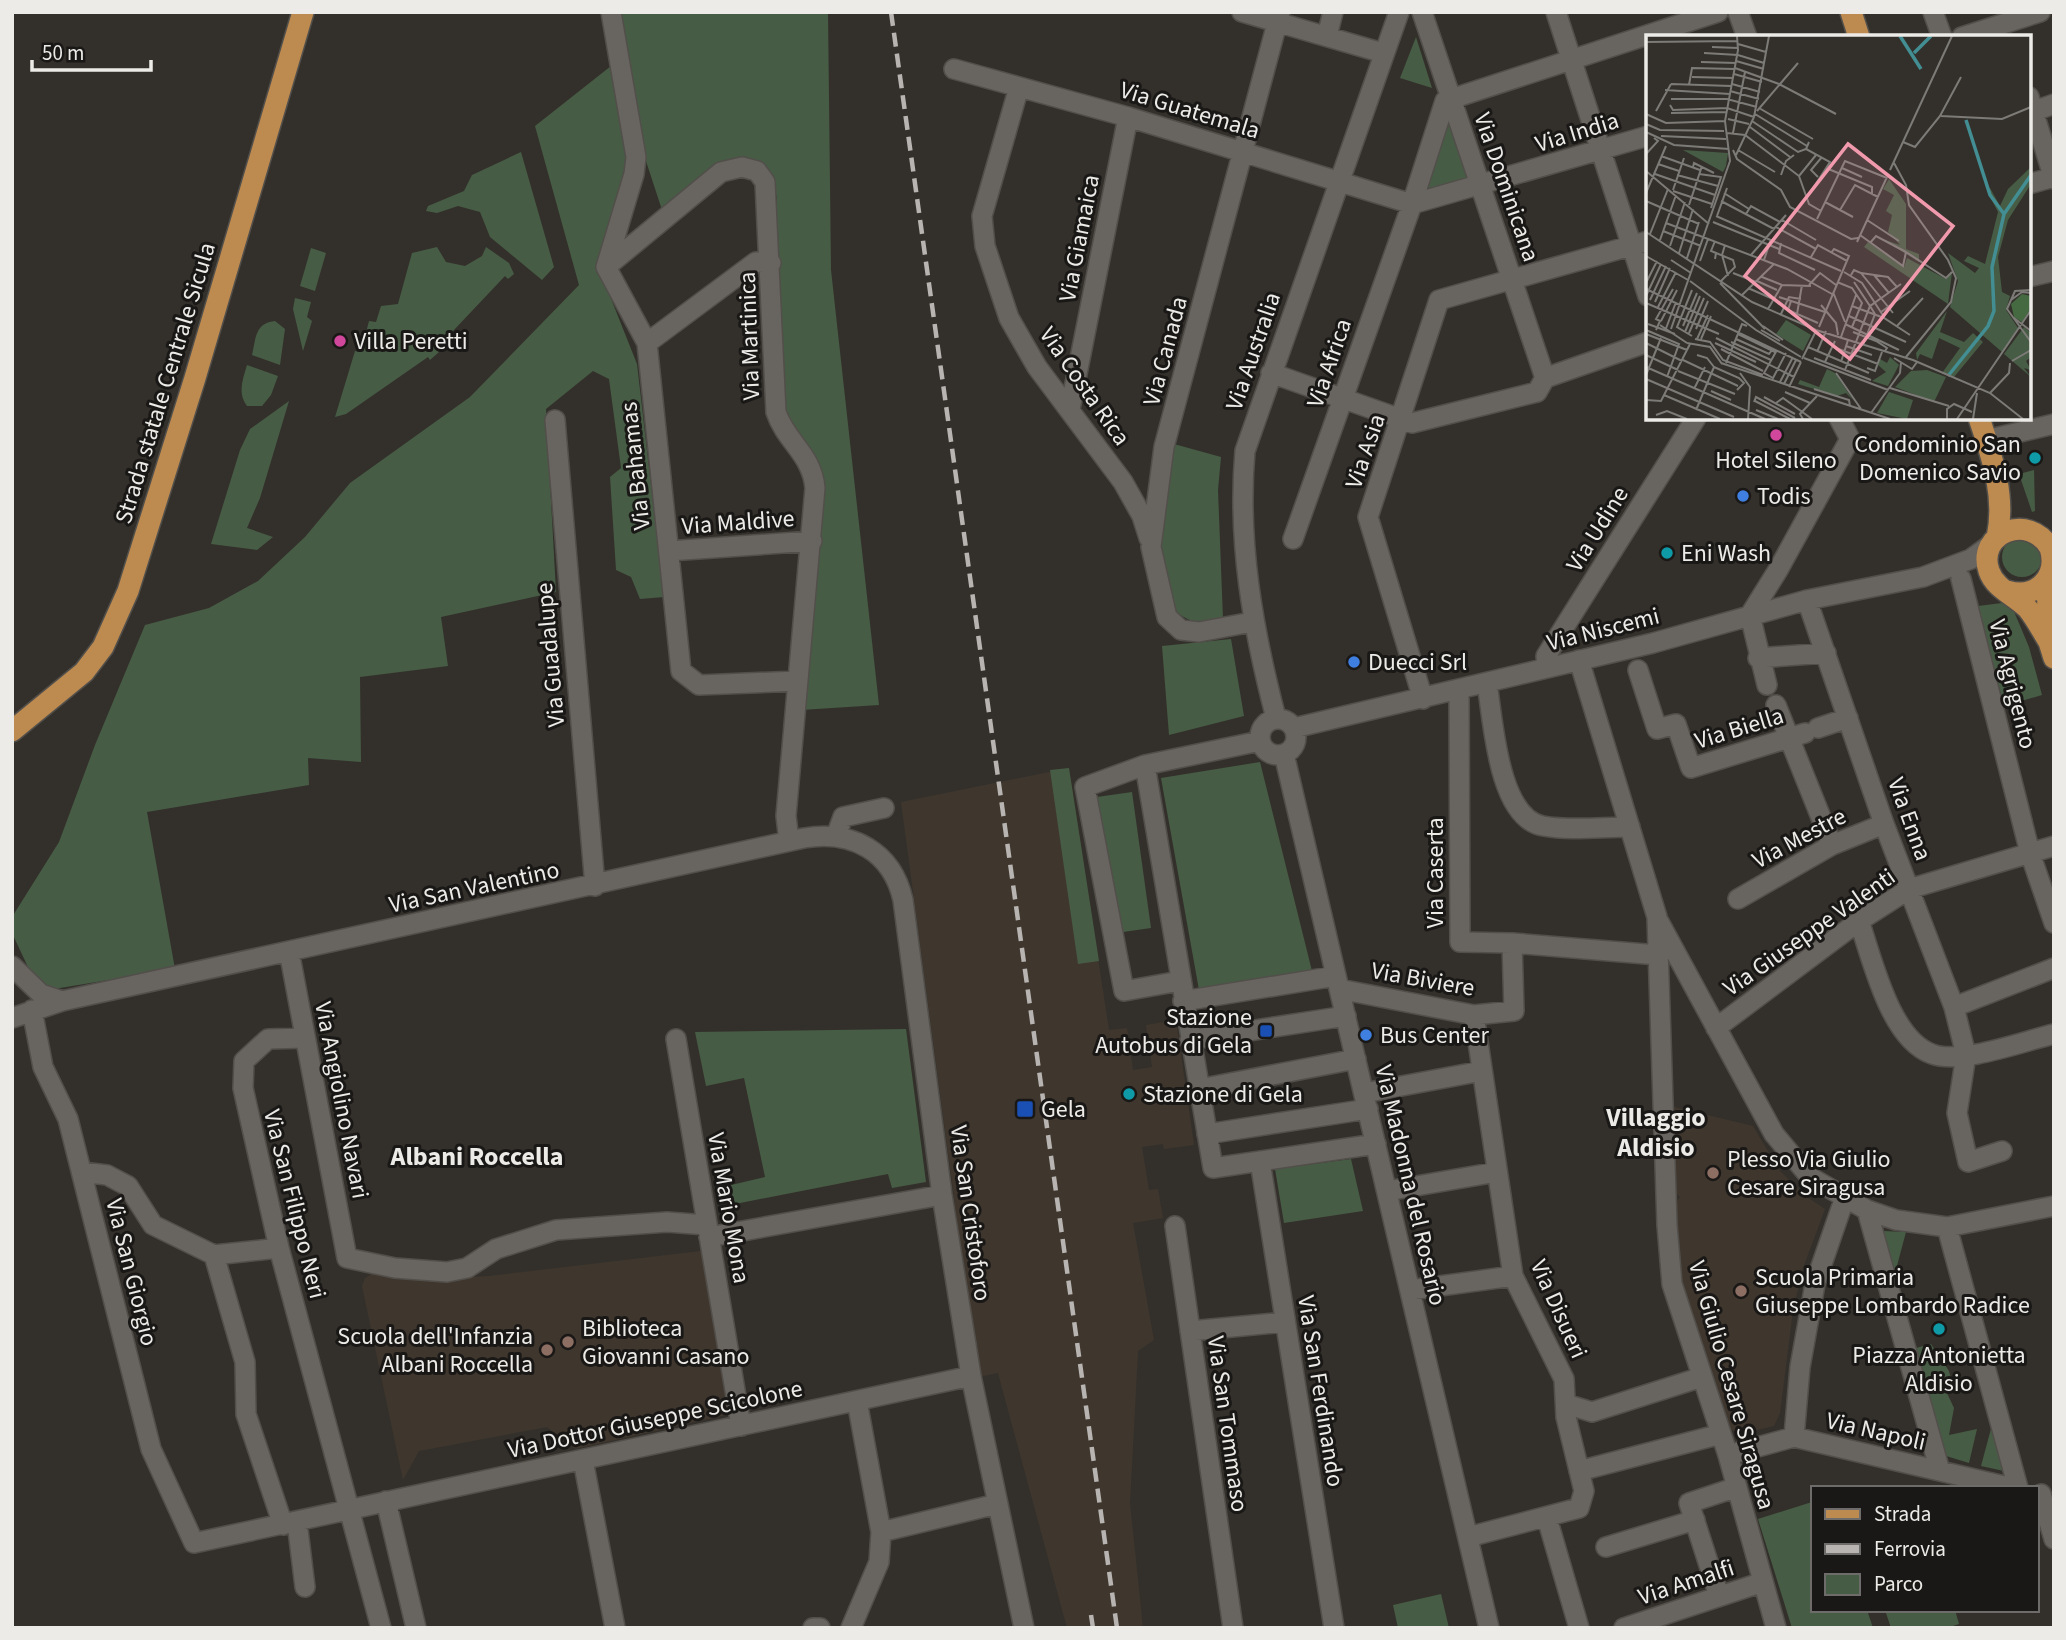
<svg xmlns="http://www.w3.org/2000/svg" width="2066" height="1640" font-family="'Source Sans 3',sans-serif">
  <rect width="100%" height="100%" fill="#33302b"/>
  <path fill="#3f372e" d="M1069,768L1109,1030L1127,1028L1133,1070L1152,1067L1146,1025L1176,1020L1194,1145L1164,1149L1163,1144L1142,1147L1149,1190L1158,1189L1163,1218L1133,1223L1154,1340L1138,1351L1130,1503L1143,1628H1067L998,1373L978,1377L901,802Z
    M1674,1107L1753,1126L1779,1170L1807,1197L1825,1209L1803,1268L1793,1310L1780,1413L1774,1426L1740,1434L1725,1427L1678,1272L1673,1207L1680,1197L1672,1189Z
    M701,1251L730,1414L575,1449L547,1427L419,1451L403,1480L362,1286L365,1278L373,1273L439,1279L489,1276Z"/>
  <path fill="#475c45" d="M620,12H828L831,270L879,705L801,710L822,499L819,463L794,432L780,401L771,263L777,198L770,171L752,159L725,162L663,213L644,155Z
    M1416,37L1432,88L1400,78Z
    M611,66L627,152L624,185L604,281L637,364L664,597L640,599L631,577L616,570L610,477L621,468L609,379L593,371L546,409L556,592L441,617L448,666L360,677L361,762L308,758L309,785L147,812L175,969L54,989L35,982L12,933V917L59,842L95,745L145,625L209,608L258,581L305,537L350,483L470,397L579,285L535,126Z
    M1448,120L1469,179L1423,193Z
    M521,152L554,267L542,280L490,237L480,212L458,206L437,213L426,211L428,206L464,191L472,175Z
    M437,247L446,262L465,266L482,256L486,247L509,263L514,274L508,279L505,276L436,349L439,352L430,360L428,357L346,414L335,417L355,351L361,352L369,321L376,322L381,306L398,304L412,253Z
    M311,248L326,253L315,291L300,286Z
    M295,298L311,302L307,317L312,321L303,351L293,309Z
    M275,321L285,329L280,365L252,355C256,338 255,323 275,321Z
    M247,365L278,376L271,395L262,406H247C237,393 243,379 247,365Z
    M289,401L260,498L247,528L273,537L257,550L211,544L240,450L250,429Z
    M1174,444L1221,457L1218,490L1223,619C1202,625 1192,624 1175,611L1160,546Z
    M2034,470L2035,511L2032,512L2019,474Z
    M2002 557a20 20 0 1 1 40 0a20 20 0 1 1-40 0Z
    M2010,602L2029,647L2042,695L2004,706L1978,606Z
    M1231,639L1244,716L1169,735L1162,646Z
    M1260,762L1312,971L1199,990L1161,778Z
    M1069,768L1099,961L1078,964L1050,770Z
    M1132,792L1151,928L1116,933L1097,797Z
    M906,1029L926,1182L892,1188L888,1174L730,1205L727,1186L765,1177L744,1078L706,1086L695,1032Z
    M1351,1159L1363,1211L1284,1223L1275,1169Z
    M1883,1231L1906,1232L1894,1277Z
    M1931,1344L1949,1371L1953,1386L1947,1393L1954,1408L1949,1435L1977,1429L1969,1463L1943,1455L1916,1348Z
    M1992,1425L2004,1471L1981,1466Z
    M1812,1502V1610H1867L1873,1628H1792L1758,1519Z
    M1441,1594L1449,1628H1398L1393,1605Z
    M1895,1610H1955L1959,1624L1947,1628H1891L1886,1613Z"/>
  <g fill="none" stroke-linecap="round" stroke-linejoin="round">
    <defs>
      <path id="minor" d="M1242,12L1383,53
        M1422,12L1545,378
        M1556,12L1648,296
        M1738,12L1747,37
        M1933,12L1942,37
        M1327,36L1333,12
        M1962,37L2040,12
        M954,69L1128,117L1412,204L1293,539
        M1019,87L982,216L985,246L1009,318L1037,367L1123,482L1142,516L1149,538
        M2029,97L2054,179
        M2029,113L2054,104
        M1648,136L1412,204L1445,101L1718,12
        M2029,184L2054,177
        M606,267L721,172L742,167L757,171L765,182L776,412C786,442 812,454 815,488L786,816L789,841
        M606,267L647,343L681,671L699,685L798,681
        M606,267L634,174L636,157L611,12
        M2029,277L2054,271
        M647,343L756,262L771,263
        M1271,373L1412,423L1537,392L1545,378L1648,342
        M1070,409L1128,117
        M555,420L595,886
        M1986,440L2054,424
        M669,551L812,541
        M1961,579L2030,853L2054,923
        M1807,600L1884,824L1954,1007L1966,1055L1957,1113L1968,1162L2002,1151
        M1252,622L1199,632L1181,630L1167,617L1151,547L1164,447L1280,12
        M1758,658L1826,653
        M1579,660L1657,917L1667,1225L1672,1284L1728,1455L1776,1628
        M1547,668L1546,656L1696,418
        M1638,670L1657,729L1676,724L1691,768L1805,733
        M1487,683C1493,720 1498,818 1543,826C1570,831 1602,827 1630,827
        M1767,685L1750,615L1778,570L1850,439L1839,418
        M1459,690L1460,942L1512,943L1658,955
        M1423,699L1368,517L1439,300L1648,241
        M1776,705L1832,845
        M1276,718C1253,630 1237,541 1245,451L1399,12
        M1260 737a18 18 0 1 1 36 0a18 18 0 1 1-36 0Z
        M1294,728L1653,643L1807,600L1923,577L1971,559L1993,543
        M1818,728L1848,718
        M1284,754L1489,1628
        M1145,765L1213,1168L1376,1144
        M836,836L843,817L884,808
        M1738,899L1832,845L1884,824
        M1859,921C1873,961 1890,1039 1932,1054C1960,1065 2024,1041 2054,1034
        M1659,922L1774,1134L1810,1177L1867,1210L1896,1220L1947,1227L2054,1206
        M289,951L347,1258L395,1268L447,1272L467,1268L496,1249L556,1230L667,1222L707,1225
        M12,966L41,994L62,1001
        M1180,981L1124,991L1085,787L1145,765L1260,741
        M1339,989L1474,1015L1514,1011L1512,943
        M1183,1001L1336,976
        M1954,1007L2054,968
        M32,1010L43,1067L68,1119L151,1449L194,1543L971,1376
        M12,1018L62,1001L804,838C852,830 892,851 903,900L942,1195L971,1376L1024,1628
        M1716,1028L1859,921L1909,889L2054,846
        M305,1038L268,1039L244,1061L243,1088L279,1248L381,1628
        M676,1039L741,1426
        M1190,1040L1346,1016
        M1199,1089L1356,1059
        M1364,1093L1482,1071
        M1207,1134L1368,1109
        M1260,1161L1334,1628
        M82,1172L107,1175L128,1186L153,1225L214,1255L279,1248
        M1387,1191L1497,1172
        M1867,1210L1940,1471
        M1175,1226L1233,1628
        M1947,1227L2018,1488
        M709,1237L942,1195
        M214,1255L245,1362L246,1414L283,1525
        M1410,1290L1513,1276
        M1190,1331L1285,1322
        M1566,1404L1592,1412L1702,1377
        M1794,1437L1800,1367L1815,1284L1845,1197
        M1728,1455L1794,1437L2013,1488
        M583,1460L615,1628
        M1579,1471L1721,1434
        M2041,1494L2054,1539
        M386,1501L416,1628
        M1547,1518L1579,1628
        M297,1522L305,1587
        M881,1532L997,1504
        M1468,1537L1579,1508L1584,1491L1566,1417L1564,1379L1513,1276L1474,1015
        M1606,1547L1695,1520
        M1719,1596L1689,1503L1737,1487
        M813,1628H820
        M851,1628L879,1562L881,1532L857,1401
        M1624,1628L1763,1582"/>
      <path id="major" d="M1851,12L1859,37
        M1979,418C1992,457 2006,496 1997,538
        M2047,580L2049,642L2054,658
        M2007,591C2036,600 2059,577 2050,548C2029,512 1976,533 1989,571C1995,589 2016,596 2028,609C2036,619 2042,631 2049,642
        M12,731L84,672L103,647L128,591L195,378L303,12"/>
    </defs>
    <use href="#minor" stroke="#524f4b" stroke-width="22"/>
    <use href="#major" stroke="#524f4b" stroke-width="24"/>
    <use href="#minor" stroke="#68645f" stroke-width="19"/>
    <use href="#major" stroke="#bd8a4f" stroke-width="21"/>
    <path stroke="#b7b4b1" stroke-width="4.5" stroke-dasharray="14 7" stroke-linecap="butt" d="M891,12L1117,1628
      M1091,1615L1093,1628"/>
  </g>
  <g fill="#d1479c" stroke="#1a1816" stroke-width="2.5">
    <circle cx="340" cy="341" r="7"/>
    <circle cx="1776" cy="435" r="7"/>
  </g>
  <g fill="#0f9aa8" stroke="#1a1816" stroke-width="2.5">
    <circle cx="2035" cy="458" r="7"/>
    <circle cx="1667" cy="553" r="7"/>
    <circle cx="1129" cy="1094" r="7"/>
    <circle cx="1939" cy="1329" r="7"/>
  </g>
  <g fill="#3f7fe0" stroke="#1a1816" stroke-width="2.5">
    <circle cx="1743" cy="496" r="7"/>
    <circle cx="1354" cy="662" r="7"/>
    <circle cx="1366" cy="1035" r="7"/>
  </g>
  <g fill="#1a4fb4" stroke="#1a1816" stroke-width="2.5">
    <rect x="1259" y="1024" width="14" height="14" rx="3.5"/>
    <rect x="1016" y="1100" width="18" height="18" rx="3.5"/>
  </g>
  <g fill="#8d6e63" stroke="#1a1816" stroke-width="2.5">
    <circle cx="1713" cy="1173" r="7"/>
    <circle cx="1741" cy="1291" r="7"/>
    <circle cx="568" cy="1342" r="7"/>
    <circle cx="547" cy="1350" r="7"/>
  </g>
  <g text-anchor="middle" stroke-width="6" stroke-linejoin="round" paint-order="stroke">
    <g font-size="24" fill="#edebe8" stroke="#1a1816">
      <text transform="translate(1190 110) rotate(17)" y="8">Via Guatemala</text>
      <text transform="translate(1577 132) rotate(-17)" y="8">Via India</text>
      <text transform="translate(1507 187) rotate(71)" y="8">Via Dominicana</text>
      <text transform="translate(1079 238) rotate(-79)" y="8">Via Giamaica</text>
      <text transform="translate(749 336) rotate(-92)" y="8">Via Martinica</text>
      <text transform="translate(1165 351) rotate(-75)" y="8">Via Canada</text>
      <text transform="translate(1253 351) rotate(-71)" y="8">Via Australia</text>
      <text transform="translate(1329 363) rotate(-71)" y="8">Via Africa</text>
      <text transform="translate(165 383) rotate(-73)" y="8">Strada statale Centrale Sicula</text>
      <text transform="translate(1085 386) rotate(55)" y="8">Via Costa Rica</text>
      <text transform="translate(1365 451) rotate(-71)" y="8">Via Asia</text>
      <text transform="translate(635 466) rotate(-96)" y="8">Via Bahamas</text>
      <text transform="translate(738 522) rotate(-4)" y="8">Via Maldive</text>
      <text transform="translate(1597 529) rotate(-58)" y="8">Via Udine</text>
      <text transform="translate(1603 629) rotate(-14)" y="8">Via Niscemi</text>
      <text transform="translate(550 655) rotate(-95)" y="8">Via Guadalupe</text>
      <text transform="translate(2013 684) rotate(76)" y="8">Via Agrigento</text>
      <text transform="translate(1739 728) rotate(-17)" y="8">Via Biella</text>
      <text transform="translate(1910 819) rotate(70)" y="8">Via Enna</text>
      <text transform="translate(1799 838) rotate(-28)" y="8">Via Mestre</text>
      <text transform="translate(1435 873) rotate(-90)" y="8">Via Caserta</text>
      <text transform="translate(474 887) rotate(-12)" y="8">Via San Valentino</text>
      <text transform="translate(1809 932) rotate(-35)" y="8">Via Giuseppe Valenti</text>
      <text transform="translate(1423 979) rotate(10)" y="8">Via Biviere</text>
      <text transform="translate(342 1100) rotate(79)" y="8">Via Angiolino Navari</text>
      <text transform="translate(1411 1185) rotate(77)" y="8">Via Madonna del Rosario</text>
      <text transform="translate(295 1204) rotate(76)" y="8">Via San Filippo Neri</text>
      <text transform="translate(729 1208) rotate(80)" y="8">Via Mario Mona</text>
      <text transform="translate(971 1213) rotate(82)" y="8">Via San Cristoforo</text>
      <text transform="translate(132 1272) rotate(76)" y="8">Via San Giorgio</text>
      <text transform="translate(1559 1309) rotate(66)" y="8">Via Disueri</text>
      <text transform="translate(1732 1385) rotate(74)" y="8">Via Giulio Cesare Siragusa</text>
      <text transform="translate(1321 1391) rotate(81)" y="8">Via San Ferdinando</text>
      <text transform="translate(655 1419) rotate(-12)" y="8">Via Dottor Giuseppe Scicolone</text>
      <text transform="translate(1228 1424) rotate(82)" y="8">Via San Tommaso</text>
      <text transform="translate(1876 1431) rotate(13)" y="8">Via Napoli</text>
      <text transform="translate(1686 1582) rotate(-18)" y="8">Via Amalfi</text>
    </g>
    <g font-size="24" fill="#edebe8" stroke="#1a1816" text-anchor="start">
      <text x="354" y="349">Villa Peretti</text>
      <text x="2021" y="452" text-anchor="end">Condominio San<tspan x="2021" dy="28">Domenico Savio</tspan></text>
      <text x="1776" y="468" text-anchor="middle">Hotel Sileno</text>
      <text x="1757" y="504">Todis</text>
      <text x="1681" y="561">Eni Wash</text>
      <text x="1368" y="670">Duecci Srl</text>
      <text x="1252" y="1025" text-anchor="end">Stazione<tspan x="1252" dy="28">Autobus di Gela</tspan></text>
      <text x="1380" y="1043">Bus Center</text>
      <text x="1143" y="1102">Stazione di Gela</text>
      <text x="1041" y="1117">Gela</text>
      <text x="1727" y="1167">Plesso Via Giulio<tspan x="1727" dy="28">Cesare Siragusa</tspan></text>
      <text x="1755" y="1285">Scuola Primaria<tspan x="1755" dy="28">Giuseppe Lombardo Radice</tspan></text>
      <text x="582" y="1336">Biblioteca<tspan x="582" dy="28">Giovanni Casano</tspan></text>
      <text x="533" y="1344" text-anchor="end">Scuola dell'Infanzia<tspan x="533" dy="28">Albani Roccella</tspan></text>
      <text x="1939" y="1363" text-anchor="middle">Piazza Antonietta<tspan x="1939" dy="28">Aldisio</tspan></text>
    </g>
    <g font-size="26" font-weight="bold" fill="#edebe8" stroke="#1a1816">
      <text x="1656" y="1126">Villaggio<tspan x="1656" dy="30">Aldisio</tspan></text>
      <text x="477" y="1165">Albani Roccella</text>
    </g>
  </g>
  <g transform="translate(1646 35)">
    <rect width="385" height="385" fill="#33302b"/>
    <path d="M37,115L82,118L80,131L77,137ZM385,132V149L362,185L352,222L356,257L364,261L360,275L372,293L356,317L304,272L312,246L302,218L329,238L333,233L318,226L322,221L339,229L352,177L341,156L344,153L354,171L362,154ZM243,144L260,169V214L273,219V227L236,204L254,210L242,197L246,180L240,176L248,160L237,154ZM222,207L258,232L261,223L300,244L306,237L302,269L218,212ZM301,276L294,297L318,307L327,298L337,307L308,342L296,338L314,313L293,303L286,324L274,319L271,325L270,318ZM140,285L165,300L157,316L130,299ZM378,292L385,298V322L380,326L385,335L378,333L385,342L358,319ZM244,322L253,330L242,351L226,346L240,337L232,330L234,324L241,328ZM181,334L189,338L207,365L200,358L191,361L152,349L154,345L173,352ZM281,335L300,342L288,367L249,352L265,336ZM243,357L267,365L261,384L231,378Z" fill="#475c45"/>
    <path d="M376,259L385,261V273L376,287L368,282L365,269Z" fill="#456941"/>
    <path fill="none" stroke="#428e93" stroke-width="3.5" d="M254,1L275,34M268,18L285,1M320,85L344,160L358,179M302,341L342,291L348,276L346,232L358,179L385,140"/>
    <path fill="none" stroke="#7d7b77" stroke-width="2" d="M0,7L91,6M92,9L120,17M66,12L92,13M58,18L92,20L118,28M90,26L118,34M55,27L90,28M89,33L133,49L190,79M88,39L116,47M46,42L87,43M25,49L85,51M86,49L114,57M43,50L46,33L89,34M19,55L84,59M84,56L113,64M25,64H81L111,72M24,70L27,75L81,73L108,82M113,73L167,104M10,76L25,49M111,76L152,28M25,78L80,77M0,79L20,88L79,86M109,79L161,111M295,81L356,84L385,72M82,84L103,89M106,86L152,117L160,114M0,89L14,95L78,96M104,92L144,122M0,97L28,110L83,114M81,98L99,100L153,141L163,169L175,176M87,98L99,37M15,101L80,104M257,107L269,112L294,81L315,42M87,115L91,124L135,155L144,172L205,204L212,203M92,115L129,137M0,119L12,106L8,103M90,120L108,82L123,1M15,121L54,135M248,128L260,150L263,170L302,225L310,243L305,267L260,322M12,129L33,136M47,132L48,128L68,138M180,133L226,152V159M196,133L216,142M244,135L306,1M0,136L63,189M9,139L69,160M53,139L75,142L65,173M31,140L72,151M135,140L140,126L148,120M153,141L170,120M172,142L165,135L176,122M27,155L38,123M27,156L66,169M0,158L20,111M78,158L103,174M160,164L184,127L160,114L163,107M0,166L53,189M75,166L128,194M179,167L207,182M43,170L56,131M194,175L209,150L232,162M100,179L105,171L134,187M70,181L195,236M71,181L81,153M171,184L199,126L241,143M136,185L170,205M221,185L253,206M67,187L133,214M20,188L141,234L186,259M130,192L170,214M17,196L55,211M0,197L106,267L170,295L267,325L344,358L377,384M4,199L22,154M214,200L257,231L260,217M14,205L30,160M69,206L65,216L70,218L69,224M211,207L241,142M135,208L133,218L169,235M224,208L230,201L260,217M79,210L76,220L82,241M24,211L39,167M260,217L300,243L306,237M33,218L47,174M70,218L87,225L89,232L75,246M105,220L140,180M0,221L42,245M165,222L172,210L201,226M41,223L53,187M25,225L45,238M118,225L125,204M54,226L62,204M198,237L216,248L238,282M87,238L110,247M215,238L242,242L251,252M205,240L208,235L215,238L247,278M228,240L243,258M116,242L136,250M44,246L110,295L155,322M111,246L131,255M191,247L206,253L216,268L206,292M208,247L224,271L255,249M0,248L11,226M74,248L119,294M163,250L174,238L190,250M102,253L127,264M0,254L155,327M385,255L369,256L361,274L385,307M187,257L199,287M0,261L15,229M95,261L128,229M133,262L179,277M4,265L20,231M365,265L376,257L385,258M145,266L142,275L172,288M9,267L24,233M0,268L73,299M175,270L190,288L192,300M206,271L238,283L264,300M12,272L30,237M122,274L136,250L165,251M235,277L264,256M135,279L143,262L155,264M151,279L156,250M203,281L260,307M368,283L385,296M15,286L31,255M2,289L29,299M199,289L253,315M14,290L41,308M37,291L51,258M117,291L137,305M251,291L277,263M173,292L203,221L188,214L185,218M25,294L84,126L79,86L92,15L91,1M50,294L62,266M0,295L33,309L21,342M10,295L14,286L10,284L27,254M115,295L134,306M19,296L30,267M39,297L54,261M207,297L230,306L241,313L239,316M43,298L58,263M0,299L41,315M92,299L129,317M46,301L31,292L46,255M195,302L210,260M70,303L148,342M49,304L64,307L77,325L117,340M51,304L62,280M55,304L65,281M90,304L123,319L126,315M85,307L125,325M0,308L36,326M41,308L64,312L76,329M69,308L110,327M200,311L226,320M162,312L223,338M190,313L232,329M75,314L117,336M171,317L180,296M0,320L32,335M51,320L61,323L68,332M158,323L242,355M168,323L225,345M248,323L266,334L271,327M156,324L170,296M37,325L92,351M366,326L385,315M179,327L189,306M195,327L202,305M75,328L244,384M80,328L96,289L101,291M0,332L119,384M68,332L93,343L98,348L91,355M221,333L229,336L236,317M199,335L224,271L229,279L217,310M32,336L89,359M94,338L104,352L102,384M190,338L215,374M0,340L15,303M127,343L118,338L131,315M0,344L88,382M126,345L140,318M134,347L147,322M138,349L150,325M143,352L155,327M244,353L303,371M48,354L59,332M168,354L203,365L204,371M65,356L85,365M139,357L164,368M344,358L363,338L364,328M18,360L74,384M118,362L149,379M0,365L15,366L44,309M109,366L144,384M108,367L110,362L149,383M130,368L137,363L166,384M50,375L68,332M110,375L132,384M225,378L254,338L255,328M10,380L21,376L41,384M157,384L154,379L171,361M301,384V374L308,369L326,377M311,384L385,275M327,384L331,358"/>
    <path fill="#f29aad" fill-opacity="0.15" stroke="#f29aad" stroke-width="3.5" d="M202,109L307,191L204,324L99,241Z"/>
    <rect width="385" height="385" fill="none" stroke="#edebe8" stroke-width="3.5"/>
  </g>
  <rect width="2066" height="1640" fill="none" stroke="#edebe8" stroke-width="28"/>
  <rect x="1811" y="1486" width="228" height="126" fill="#1a1816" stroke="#6e6c6a" stroke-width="2"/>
  <rect x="1825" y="1509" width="35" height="10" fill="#bd8a4f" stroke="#6e6c6a" stroke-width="2"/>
  <text x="1874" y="1521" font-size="21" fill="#edebe8">Strada</text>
  <rect x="1825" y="1544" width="35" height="10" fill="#b7b4b1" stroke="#6e6c6a" stroke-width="2"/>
  <text x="1874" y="1556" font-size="21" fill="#edebe8">Ferrovia</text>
  <rect x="1825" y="1574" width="35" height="21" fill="#475c45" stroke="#6e6c6a" stroke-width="2"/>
  <text x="1874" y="1591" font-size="21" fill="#edebe8">Parco</text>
  <path d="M32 60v10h119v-10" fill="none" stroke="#edebe8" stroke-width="3.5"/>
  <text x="42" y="60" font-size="21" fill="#edebe8" stroke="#1a1816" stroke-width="5" paint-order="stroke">50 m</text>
</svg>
